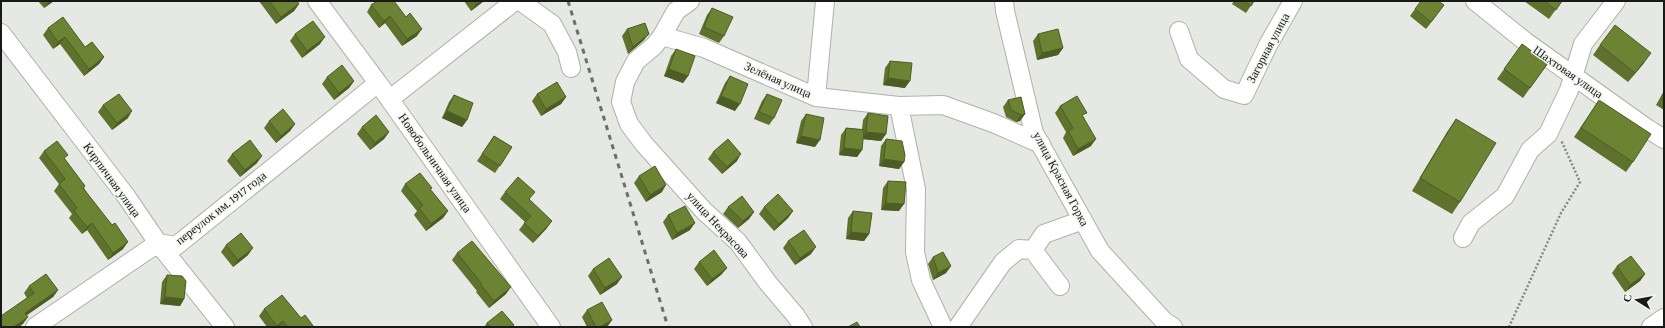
<svg xmlns="http://www.w3.org/2000/svg" width="1665" height="328" font-family="'Crimson Pro',serif">
  <rect width="100%" height="100%" fill="#e6e8e3"/>
  <g fill="none" stroke-linecap="round" stroke-linejoin="round">
    <defs>
      <path id="minor" d="M317,1L378,83L551,327
        M520,1L552,24L567,52L571,68
        M690,1L676,11L662,36L654,46L636,61L625,82L621,102L629,124L644,144L704,211L738,242L768,283L796,316L803,327
        M1004,1L1005,11L1034,133L1100,251L1164,321L1173,327
        M1475,1L1526,42L1648,129L1664,139
        M1179,31L1189,59L1224,89L1244,95L1268,45L1293,1
        M1,33L126,196L158,243L225,327
        M662,36L704,48L816,97L899,106L943,105L993,123L1041,144
        M816,97L825,1
        M390,99L515,1
        M899,106L916,189L915,252L921,280L943,327
        M1463,238L1471,223L1505,196L1530,150L1548,134L1569,90L1583,44L1616,1
        M1060,286L1033,250L1044,234L1083,220
        M35,327L158,243L176,246L378,83
        M958,327L1003,262L1019,249L1033,250
        M1651,327L1664,318"/>
    </defs>
    <use href="#minor" stroke="#afb1ac" stroke-width="20"/>
    <path stroke="#878884" stroke-width="2.5" stroke-dasharray="2 2" stroke-linecap="butt" d="M1509,327L1561,213L1580,182L1561,140"/>
    <use href="#minor" stroke="#fff" stroke-width="18"/>
    <path stroke="#6e6f6c" stroke-width="3" stroke-dasharray="5 5" stroke-linecap="butt" d="M568,1L668,327"/>
  </g>
  <path fill="#5e712d" d="M38,1H54L44,8Z
    M259,1H297L299,4L294,11L276,24Z
    M377,1L417,36L402,46L385,23L379,28L367,12L371,5Z
    M464,1H484L471,11Z
    M1234,1H1254L1246,13L1232,4Z
    M1524,1H1562L1549,19Z
    M1444,5L1426,29L1410,16L1415,9Z
    M712,8L724,36L719,43L699,34L707,15Z
    M48,28L85,47L104,57L99,64L84,76L60,44L53,49L43,35Z
    M627,29L644,40L628,54L622,36Z
    M295,34L320,44L302,58L290,41Z
    M1038,34L1063,48L1058,55L1037,60L1033,41Z
    M1522,44L1548,63L1523,98L1497,79Z
    M1600,45L1644,63L1628,82L1593,55Z
    M676,49L688,76L683,83L664,76L671,56Z
    M890,61L905,88L883,85L885,68Z
    M730,76L735,111L716,103L725,83Z
    M327,77L354,81L349,88L334,100L322,84Z
    M1664,91V110L1656,105Z
    M537,94L566,97L561,104L541,116L532,101Z
    M767,94L774,118L769,125L754,119L762,101Z
    M454,95L467,120L462,127L442,118L449,102Z
    M1008,100L1025,114L1020,121L1016,122L1006,117L1003,107Z
    M1599,100L1633,162L1626,172L1574,137Z
    M103,105L128,118L112,130L98,112Z
    M1060,106L1084,117L1091,146L1073,156L1063,138L1066,132L1055,113Z
    M868,113L886,134L881,141L863,139L862,150L857,157L839,155L841,135L846,128L862,129L863,120Z
    M806,114L815,147L796,143L801,121Z
    M1456,119L1460,202L1452,214L1412,191L1447,132Z
    M269,121L295,124L290,131L276,143L264,128Z
    M362,127L389,132L384,139L370,150L357,134Z
    M494,136L512,147L495,173L477,161Z
    M886,139L904,162L899,169L879,166L881,146Z
    M44,151L65,159L85,186L84,188L123,249L108,260L87,230L82,234L69,218L72,214L54,191L59,184L39,158Z
    M713,152L737,161L722,174L708,159Z
    M232,154L257,163L240,177L227,161Z
    M639,176L662,192L646,202L634,183Z
    M888,181L899,211L881,210L883,188Z
    M405,184L432,188L430,189L448,211L443,218L426,231L414,215L417,211L401,191Z
    M505,192L529,200L547,228L533,243L519,230L525,222L500,199Z
    M728,207L754,212L749,219L738,228L723,214Z
    M764,207L793,211L788,218L774,231L759,214Z
    M853,211L869,234L864,241L846,239L848,218Z
    M668,215L690,230L672,240L663,222Z
    M788,241L811,254L795,265L783,248Z
    M226,245L248,255L233,267L221,252Z
    M457,253L506,294L489,308L476,292L477,291L452,260Z
    M933,257L951,266L946,273L933,280L928,264Z
    M699,262L722,274L707,286L694,269Z
    M1617,266L1645,274L1640,281L1625,292L1612,273Z
    M593,269L617,284L600,295L588,276Z
    M167,275L184,299L180,306L160,304L162,282Z
    M29,286L58,290L53,297L26,315L23,324L27,298L24,293Z
    M264,309L301,318L314,327H267L259,316Z
    M587,310L612,320L607,327H587L582,317Z
    M487,323L514,325L513,327H484Z"/>
  <path fill="#4c5c24" d="M49,1H54L44,8Z
    M480,1H484L471,11L476,4Z
    M299,4L294,11L276,24L281,17Z
    M1444,5L1439,12L1426,29L1431,22Z
    M390,16L385,23L379,28L384,21Z
    M422,29L417,36L402,46L407,39Z
    M649,34L644,40L628,54L633,47Z
    M65,37L60,44L53,49L58,42Z
    M325,37L320,44L302,58L307,51Z
    M1063,48L1058,55L1037,60L1042,53Z
    M1651,53L1644,63L1628,82L1635,73Z
    M104,57L99,64L84,76L89,69Z
    M669,69L688,76L683,83L664,76Z
    M888,78L910,81L905,88L883,85Z
    M354,81L349,88L334,100L339,93Z
    M721,96L740,104L735,111L716,103Z
    M566,97L561,104L541,116L546,109Z
    M132,111L128,118L112,130L117,123Z
    M447,111L467,120L462,127L442,118Z
    M1025,114L1020,121L1016,122L1021,115Z
    M295,124L290,131L276,143L281,136Z
    M389,132L384,139L370,150L375,143Z
    M866,132L886,134L881,141L861,139Z
    M801,136L820,140L815,147L796,143Z
    M1096,139L1091,146L1073,156L1078,149Z
    M844,148L862,150L857,157L839,155Z
    M741,154L737,161L722,174L727,167Z
    M262,156L257,163L240,177L245,170Z
    M884,159L904,162L899,169L879,166Z
    M666,185L662,192L646,202L650,195Z
    M886,203L904,204L899,211L881,210Z
    M448,211L443,218L426,231L431,224Z
    M793,211L788,218L774,231L779,224Z
    M754,212L749,219L738,228L743,221Z
    M552,221L547,228L533,243L538,236Z
    M92,223L87,230L82,234L87,227Z
    M695,223L690,230L672,240L677,233Z
    M851,232L869,234L864,241L846,239Z
    M128,242L123,249L108,260L113,253Z
    M816,247L811,254L795,265L800,258Z
    M253,248L248,255L233,267L238,260Z
    M951,266L946,273L933,280L938,273Z
    M727,268L722,274L707,286L712,279Z
    M1645,274L1640,281L1625,292L1630,285Z
    M622,277L617,284L600,295L605,288Z
    M511,287L506,294L489,308L494,301Z
    M58,290L53,297L20,320L25,313Z
    M165,297L184,299L180,306L160,304Z
    M28,317L23,324L19,327H13Z
    M612,320L607,327H600Z
    M283,321L279,327H277V326Z"/>
  <path fill="#6d8334" stroke="#4c5c24" d="M269,1H297L299,4L281,17Z
    M377,1H394L406,17L410,13L422,29L407,39L390,16L384,21L371,5Z
    M474,1H480L476,4Z
    M1244,1H1254L1251,6Z
    M1421,1H1438L1444,5L1431,22L1415,9Z
    M1544,1H1562L1556,10Z
    M712,8L733,17L724,36L704,27Z
    M63,17L85,47L92,42L104,57L89,69L65,37L58,42L48,28Z
    M313,21L325,37L307,51L295,34Z
    M645,23L649,34L633,47L627,29Z
    M1615,25L1651,53L1635,73L1600,45Z
    M1058,29L1063,48L1042,53L1038,34Z
    M1522,44L1548,63L1530,88L1504,69Z
    M676,49L695,56L688,76L669,69Z
    M890,61L912,63L910,81L888,78Z
    M342,65L354,81L339,93L327,77Z
    M730,76L748,84L740,104L721,96Z
    M557,82L566,97L546,109L537,94Z
    M1664,92V100L1661,98Z
    M119,94L132,111L117,123L103,105Z
    M767,94L782,100L774,118L759,112Z
    M454,95L473,103L467,120L447,111Z
    M1077,96L1087,113L1082,115L1096,139L1078,149L1068,131L1073,128L1060,106Z
    M1021,97L1025,114L1021,115L1011,110L1008,100Z
    M1599,100L1651,134L1633,162L1581,128Z
    M283,109L295,124L281,136L269,121Z
    M868,113L888,116L886,134L866,132Z
    M806,114L824,118L820,140L801,136Z
    M376,115L389,132L375,143L362,127Z
    M1456,119L1496,143L1460,202L1420,178Z
    M846,128L864,130L862,150L844,148Z
    M494,136L512,147L500,166L482,154Z
    M728,139L741,154L727,167L713,152Z
    M886,139L902,141L905,155L904,162L884,159Z
    M250,140L262,156L245,170L232,154Z
    M57,141L68,155L64,158L85,186L83,188L112,225L115,223L128,242L113,253L92,223L87,227L74,211L77,208L59,184L65,179L44,151Z
    M655,166L666,185L650,195L639,176Z
    M420,173L432,188L430,189L448,211L431,224L419,208L423,205L405,184Z
    M518,177L535,192L529,199L552,221L538,236L524,223L531,216L505,192Z
    M888,181L906,182L904,204L886,203Z
    M778,194L793,211L779,224L764,207Z
    M742,196L754,212L743,221L728,207Z
    M685,206L695,223L677,233L668,215Z
    M853,211L872,213L869,234L851,232Z
    M804,230L816,247L800,258L788,241Z
    M241,233L253,248L238,260L226,245Z
    M472,241L511,287L494,301L481,285L482,284L457,253Z
    M714,250L727,268L712,279L699,262Z
    M943,252L951,266L938,273L933,257Z
    M1631,256L1645,274L1630,285L1617,266Z
    M609,258L622,277L605,288L593,269Z
    M46,274L58,290L25,313L28,317L13,327H1V316L34,293L29,286Z
    M167,275L182,276L186,281L184,299L165,297Z
    M282,295L301,318L305,315L314,327H288L283,321L277,326L264,309Z
    M602,302L612,320L600,327H596L587,310Z
    M502,311L514,325L512,327H490L487,323Z
    M857,322L860,327H848Z"/>
  <g text-anchor="middle" stroke-width="3" stroke-linejoin="round" paint-order="stroke">
    <g font-size="12" fill="#191917" stroke="#f3f5f0">
      <text transform="translate(1268 48) rotate(-62)" y="4">Загорная улица</text>
      <text transform="translate(1568 72) rotate(35)" y="4">Шахтовая улица</text>
      <text transform="translate(778 80) rotate(24)" y="4">Зелёная улица</text>
      <text transform="translate(435 163) rotate(55)" y="4">Новобольничная улица</text>
      <text transform="translate(1061 179) rotate(62)" y="4">улица Красная Горка</text>
      <text transform="translate(112 180) rotate(54)" y="4">Кирпичная улица</text>
      <text transform="translate(221 208) rotate(-38)" y="4">переулок им. 1917 года</text>
      <text transform="translate(718 225) rotate(47)" y="4">улица Некрасова</text>
    </g>
  </g>
  <rect width="1665" height="328" fill="none" stroke="#191917" stroke-width="4"/>
  <g transform="translate(1637 300) rotate(281)" stroke="#f3f5f0" stroke-width="3" paint-order="stroke">
  <path d="M0-3L7 15L0 10L-7 15Z" fill="#191917"/>
  <text y="-6" font-size="11" font-weight="bold" text-anchor="middle" fill="#191917">С</text>
  </g>
</svg>
